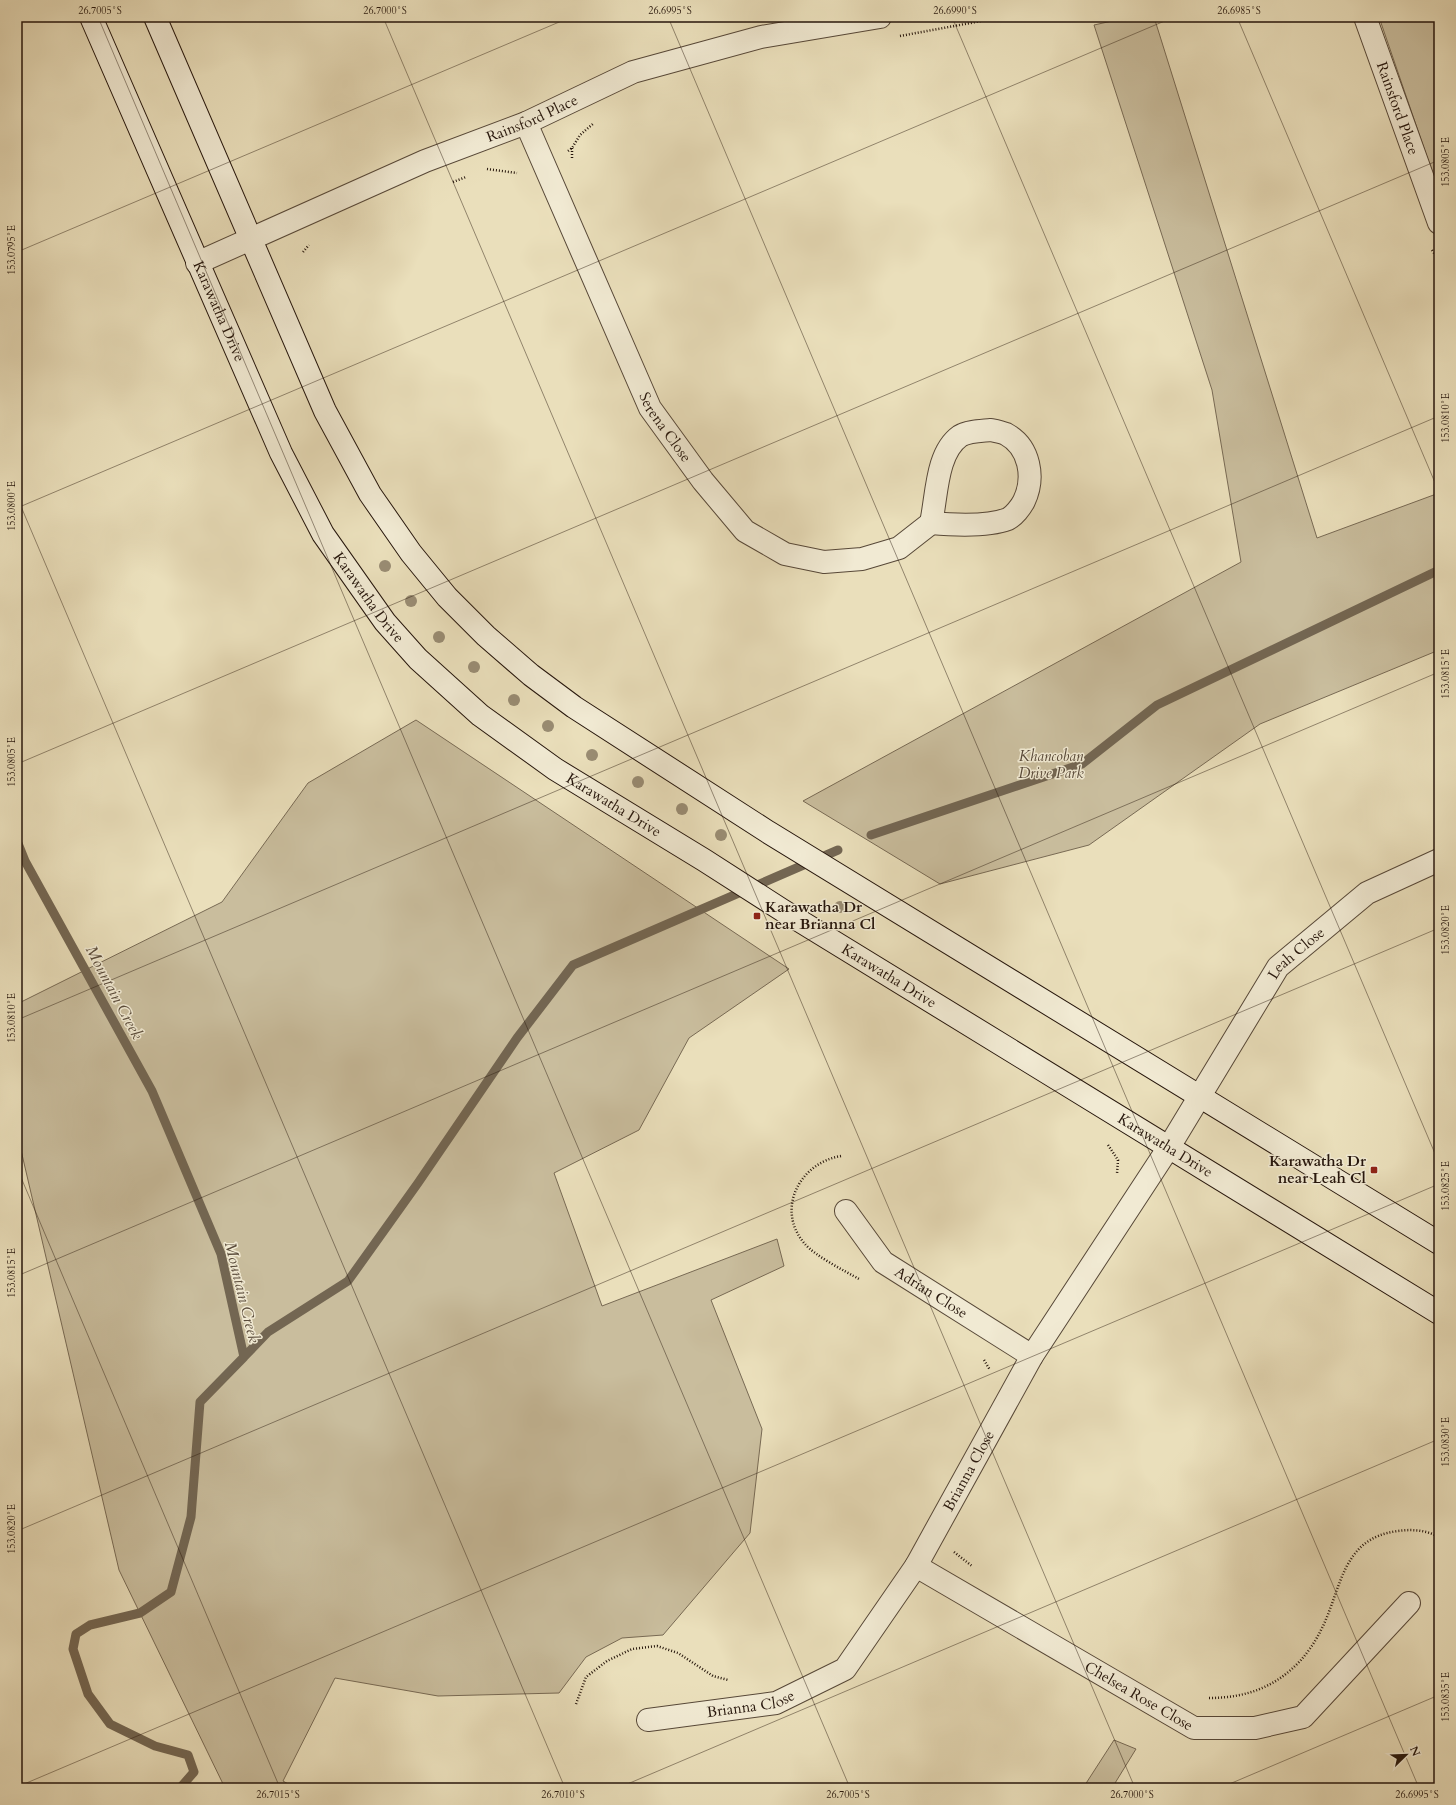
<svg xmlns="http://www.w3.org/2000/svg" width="1456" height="1805" font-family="Cardo,serif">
  <rect width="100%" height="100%" fill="#eadfbb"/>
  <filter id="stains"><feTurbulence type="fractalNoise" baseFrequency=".005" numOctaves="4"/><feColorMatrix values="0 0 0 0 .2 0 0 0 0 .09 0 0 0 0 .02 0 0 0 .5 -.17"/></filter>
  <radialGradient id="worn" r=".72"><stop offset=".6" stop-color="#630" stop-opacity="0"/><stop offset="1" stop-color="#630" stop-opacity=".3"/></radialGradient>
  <path fill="#c9bd9d" stroke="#786a54" d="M1130,17H1154L1317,538L1439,493V650L1260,724L1089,845L940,884L803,801L1241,562L1212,390L1094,25Z
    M1379,17H1439V192Z
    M416,720L789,969L689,1038L639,1130L554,1173L602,1306L777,1239L784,1266L711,1300L762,1429L750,1533L663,1635L622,1638L586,1657L559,1693L438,1696L335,1678L283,1781L295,1788H225L119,1570L17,1133V1004L222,902L308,783Z
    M1114,1740L1136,1749L1112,1788H1083Z"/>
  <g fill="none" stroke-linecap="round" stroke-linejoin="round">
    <path stroke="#736652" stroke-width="9" d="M871,835L1082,764L1157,705L1439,570
      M17,841L25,861L152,1091L221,1254L244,1357L200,1402L191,1517L171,1592L140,1613L90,1625L76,1634L73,1649L88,1694L110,1724L155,1746L188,1755L194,1772L180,1788
      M244,1357L268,1332L348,1281L418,1183L517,1038L573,965L838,850"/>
    <defs>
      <g id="minor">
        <path id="s1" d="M1365,17L1439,223"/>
        <path id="s2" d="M526,123L650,408L703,481L745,531L785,554L824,562L862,559L899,548L931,523"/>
        <path id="s3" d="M197,263L425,161L526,123L633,72L761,37L880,17"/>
        <path d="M991,430C996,431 1001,432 1006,434C1030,447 1035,478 1024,501C1021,507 1014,516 1008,519C987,527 954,525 931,523C937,496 936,453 960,436C968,431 982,431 991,430Z"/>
        <path id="s4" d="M846,1211L883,1262L1032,1356"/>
        <path id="s5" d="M916,1566L1194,1728H1255L1303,1717L1409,1603"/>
        <path id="s6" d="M648,1720L776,1703L845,1669L916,1566L1032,1356L1169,1147L1278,967L1367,893L1439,860"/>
      </g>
      <g id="secondary">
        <path id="s7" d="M91,17L281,453L323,534L385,622L418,659L480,715L555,769L704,860L782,910L1439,1313"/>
        <path d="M155,17L325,411L370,494L411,553L447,597L486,636L531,675L574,707L768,832L1439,1243"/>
      </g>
    </defs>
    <use href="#minor" stroke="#574838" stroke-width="24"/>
    <use href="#secondary" stroke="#26160c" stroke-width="24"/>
    <path stroke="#26160c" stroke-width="2.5" stroke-dasharray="1 2" stroke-linecap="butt" d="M900,36L1003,17
      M568,151L572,148L580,135L594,123
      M572,158V148
      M487,169L517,173
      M453,182L466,177
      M1432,250L1439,261
      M303,252L309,245
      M1108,1145L1118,1160L1117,1174
      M841,1156C799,1163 775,1210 805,1244C815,1256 845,1271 859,1279
      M984,1360L990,1370
      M954,1552L972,1566
      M1209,1698C1246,1698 1276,1687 1301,1660C1308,1652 1315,1642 1320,1632C1342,1591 1340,1538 1398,1531C1412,1529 1426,1530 1439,1537
      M576,1704L586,1677L607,1661L632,1649L657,1646L678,1653L713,1676L728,1680"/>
    <use href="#minor" stroke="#f1ead3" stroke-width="22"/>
    <use href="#secondary" stroke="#f1ead3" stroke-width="22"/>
  </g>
  <g fill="#998c73">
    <circle cx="385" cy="566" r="6"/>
    <circle cx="411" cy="601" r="6"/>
    <circle cx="439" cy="637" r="6"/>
    <circle cx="474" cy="667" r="6"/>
    <circle cx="514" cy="700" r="6"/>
    <circle cx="548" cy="726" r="6"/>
    <circle cx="592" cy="755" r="6"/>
    <circle cx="638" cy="782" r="6"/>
    <circle cx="682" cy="809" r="6"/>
    <circle cx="721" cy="835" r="6"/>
    <circle cx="840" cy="907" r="6"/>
  </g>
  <path fill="none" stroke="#26160c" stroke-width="1" stroke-opacity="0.45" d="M98,17L850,1788M383,17L1135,1788M668,17L1419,1788M952,17L1439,1163M1237,17L1439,492M17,252L571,17M17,497L565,1788M17,508L1174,17M17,764L1439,160M17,1020L1439,416M17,1168L280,1788M17,1276L1439,672M17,1531L1439,928M17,1787L1439,1184M618,1788L1439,1439M1220,1788L1439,1695"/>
  <g fill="#8f2418" stroke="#f1ead3" stroke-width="1.5">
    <rect x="753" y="912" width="8" height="8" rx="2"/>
    <rect x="1370" y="1166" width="8" height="8" rx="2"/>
  </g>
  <g text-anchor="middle" stroke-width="3" stroke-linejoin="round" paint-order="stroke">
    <g font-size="15" fill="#26160c" stroke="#f1ead3">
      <text dy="5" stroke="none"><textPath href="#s1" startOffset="97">Rainsford Place</textPath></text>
      <text dy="5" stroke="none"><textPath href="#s3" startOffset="365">Rainsford Place</textPath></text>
      <text dy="5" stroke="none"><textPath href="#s7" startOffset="321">Karawatha Drive</textPath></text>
      <text dy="5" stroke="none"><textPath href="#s2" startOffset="335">Serena Close</textPath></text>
      <text dy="5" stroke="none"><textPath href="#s7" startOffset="645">Karawatha Drive</textPath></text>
      <text dy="5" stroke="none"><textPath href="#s7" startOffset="969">Karawatha Drive</textPath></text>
      <text dy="5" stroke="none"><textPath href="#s6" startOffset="1054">Leah Close</textPath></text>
      <text dy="5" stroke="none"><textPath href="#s7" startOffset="1293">Karawatha Drive</textPath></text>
      <text dy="5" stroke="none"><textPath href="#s7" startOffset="1617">Karawatha Drive</textPath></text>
      <text dy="5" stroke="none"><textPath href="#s4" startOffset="120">Adrian Close</textPath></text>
      <text dy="5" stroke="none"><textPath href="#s6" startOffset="440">Brianna Close</textPath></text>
      <text dy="5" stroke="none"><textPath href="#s5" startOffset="258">Chelsea Rose Close</textPath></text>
      <text dy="5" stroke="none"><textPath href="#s6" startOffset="104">Brianna Close</textPath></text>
    </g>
    <g font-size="15" font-style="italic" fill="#574838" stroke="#f1ead3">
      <text x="1051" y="761">Khancoban<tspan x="1051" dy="17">Drive Park</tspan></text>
    </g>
    <g font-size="15" font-weight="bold" fill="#26160c" stroke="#f1ead3" text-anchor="start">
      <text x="765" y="912">Karawatha Dr<tspan x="765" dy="17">near Brianna Cl</tspan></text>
      <text x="1366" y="1166" text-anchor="end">Karawatha Dr<tspan x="1366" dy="17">near Leah Cl</tspan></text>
    </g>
    <g font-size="16" font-style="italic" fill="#5a4b3a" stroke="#f1ead3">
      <text transform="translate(115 992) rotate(62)" y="6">Mountain Creek</text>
      <text transform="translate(243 1292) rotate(76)" y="6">Mountain Creek</text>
    </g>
  </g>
  <rect width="1456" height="1805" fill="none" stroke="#eadfbb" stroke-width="44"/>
  <g transform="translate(1406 1755) rotate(67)" stroke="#f1ead3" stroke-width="3" paint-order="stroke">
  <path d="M0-3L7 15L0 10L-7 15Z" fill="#26160c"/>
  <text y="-6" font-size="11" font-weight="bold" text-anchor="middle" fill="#26160c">N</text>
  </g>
  <rect x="22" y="22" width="1412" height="1761" fill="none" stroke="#26160c" stroke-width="1.5"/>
  <g font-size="10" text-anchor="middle" fill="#26160c">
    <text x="100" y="14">26.7005°S</text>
    <text x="385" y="14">26.7000°S</text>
    <text x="670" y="14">26.6995°S</text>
    <text x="955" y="14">26.6990°S</text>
    <text x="1239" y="14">26.6985°S</text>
    <text transform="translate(1445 162) rotate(-90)" y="4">153.0805°E</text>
    <text transform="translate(11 250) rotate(-90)" y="4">153.0795°E</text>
    <text transform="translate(1445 418) rotate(-90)" y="4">153.0810°E</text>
    <text transform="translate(11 506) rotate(-90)" y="4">153.0800°E</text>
    <text transform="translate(1445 674) rotate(-90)" y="4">153.0815°E</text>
    <text transform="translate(11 762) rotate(-90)" y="4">153.0805°E</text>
    <text transform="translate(1445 930) rotate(-90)" y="4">153.0820°E</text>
    <text transform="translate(11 1018) rotate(-90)" y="4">153.0810°E</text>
    <text transform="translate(1445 1186) rotate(-90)" y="4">153.0825°E</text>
    <text transform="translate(11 1273) rotate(-90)" y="4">153.0815°E</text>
    <text transform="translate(1445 1442) rotate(-90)" y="4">153.0830°E</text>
    <text transform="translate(11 1529) rotate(-90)" y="4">153.0820°E</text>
    <text transform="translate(1445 1697) rotate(-90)" y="4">153.0835°E</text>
    <text x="278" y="1798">26.7015°S</text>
    <text x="563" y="1798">26.7010°S</text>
    <text x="848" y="1798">26.7005°S</text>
    <text x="1132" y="1798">26.7000°S</text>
    <text x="1417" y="1798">26.6995°S</text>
  </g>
  <rect width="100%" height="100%" filter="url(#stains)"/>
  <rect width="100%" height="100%" fill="url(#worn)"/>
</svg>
